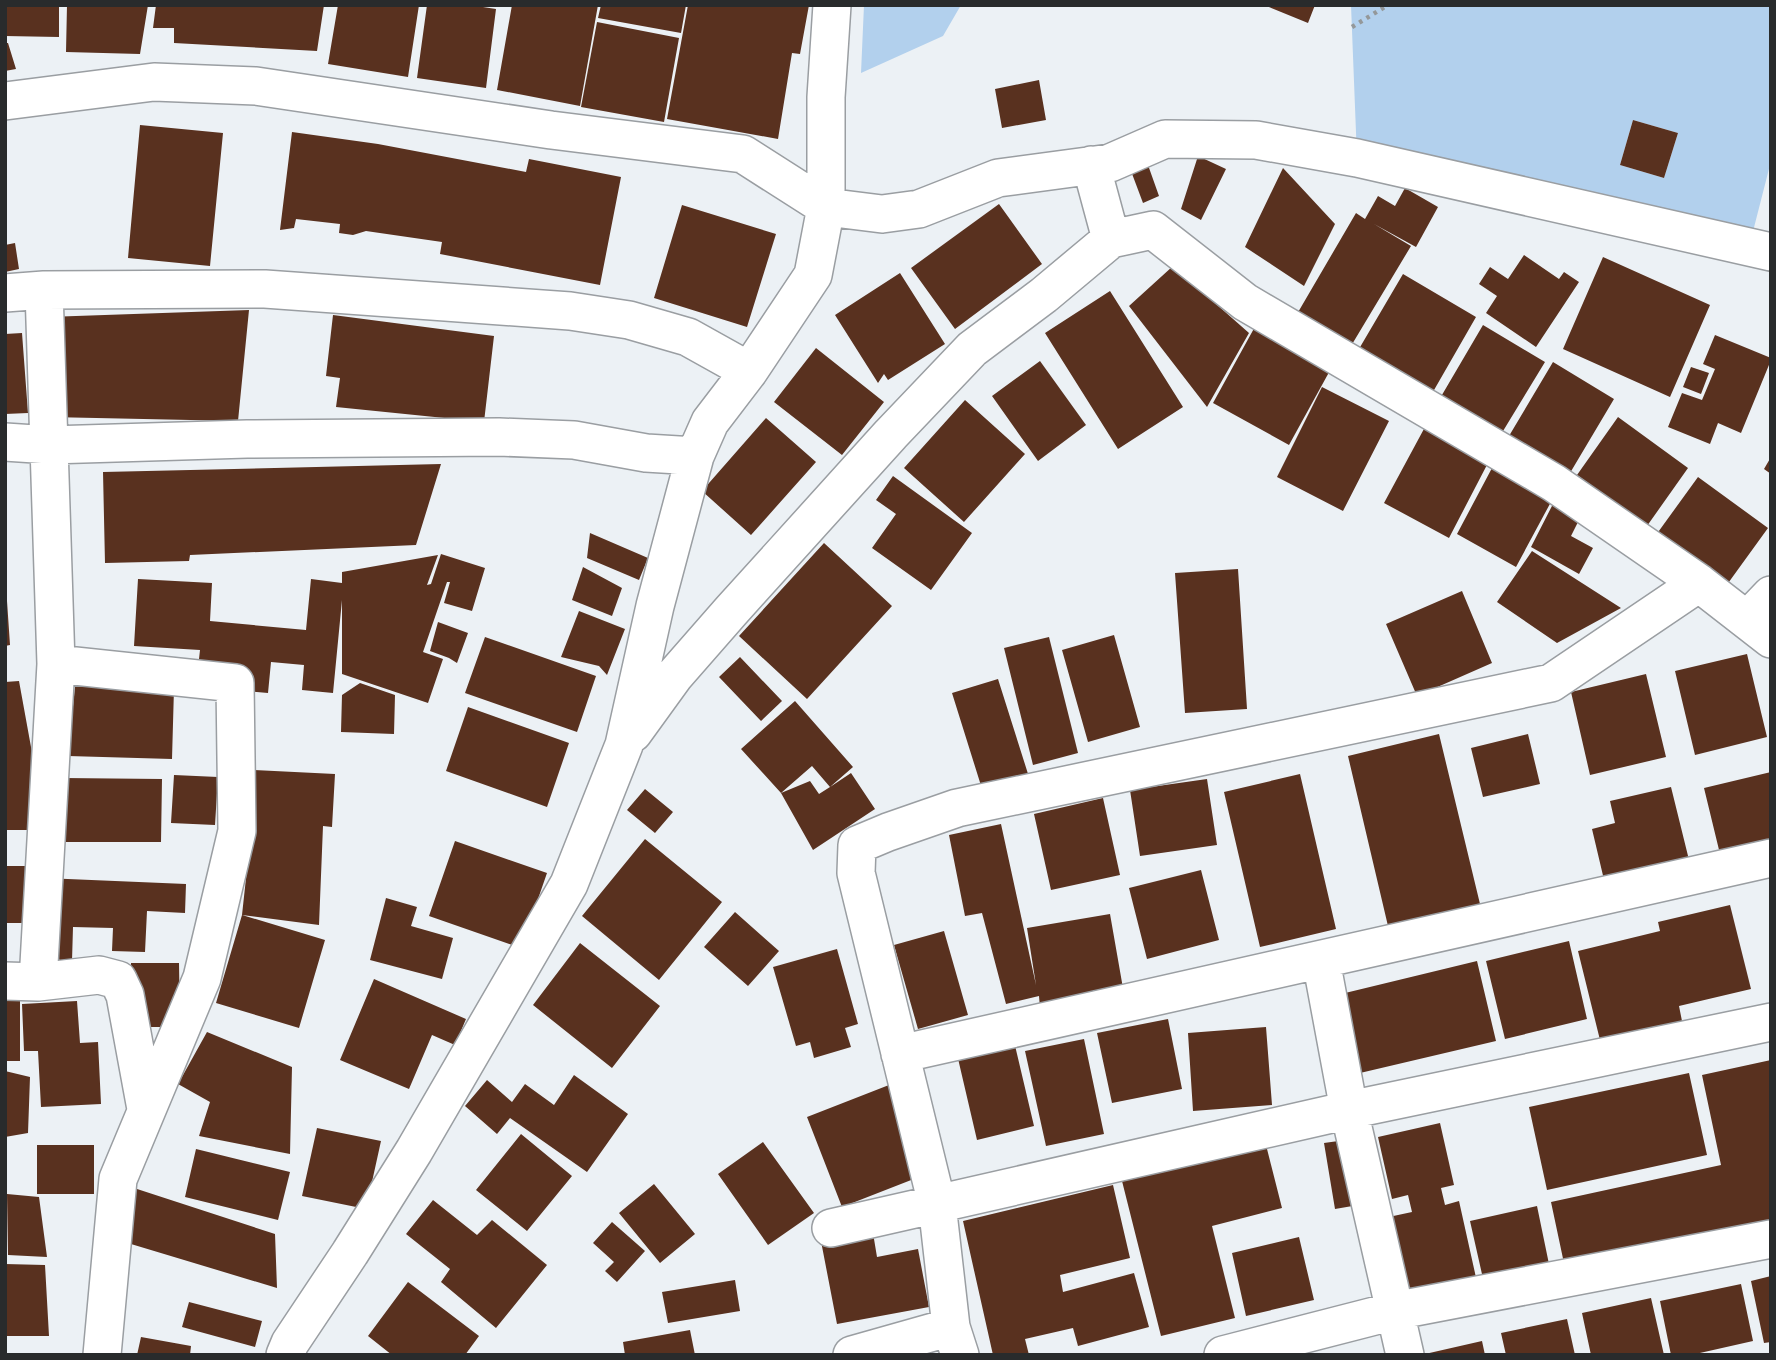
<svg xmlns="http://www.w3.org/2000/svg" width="1776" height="1360" font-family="'Open Sans',sans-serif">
  <rect width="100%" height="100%" fill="#ecf1f5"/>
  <path fill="#b2d0ed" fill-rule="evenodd" d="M864,5H961L943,36L861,73Z
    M1351,5H1771V161L1749,247L1357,158ZM1633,120L1678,133L1664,178L1620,165Z"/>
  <path fill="#59311f" d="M5,5H59V37L5,36Z
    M67,5H148L140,54L66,52Z
    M156,5H324L317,51L174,43V28H153Z
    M338,5H419L408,77L328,64Z
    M427,5H470L496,9L486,88L417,78Z
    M512,5H598L580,106L497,90Z
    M601,5H686L681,33L598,18Z
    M688,5H809L800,54L792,53L778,139L667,119Z
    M1264,5H1315L1308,23Z
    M597,22L679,38L664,122L581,107Z
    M5,43H8L16,69L5,71Z
    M1039,80L1046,120L1002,128L995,89Z
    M1633,120L1678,133L1664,178L1620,165Z
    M140,125L223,133L210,266L128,258Z
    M292,132L378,144L526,172L529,159L621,177L600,285L440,254L442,242L366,231L353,235L339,233L340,224L296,219L294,228L280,230Z
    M1198,156L1226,169L1201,220L1181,209Z
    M1148,165L1159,196L1143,203L1131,171Z
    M1283,168L1335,224L1304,286L1245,247Z
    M1405,188L1438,207L1416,247L1374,224L1411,246L1351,346L1297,314L1356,213L1365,219L1378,196L1395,206Z
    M999,204L1042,264L955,329L911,268Z
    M682,205L776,234L747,327L654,298Z
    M15,243L19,269L5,272V245Z
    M1524,255L1559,279L1564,272L1579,282L1536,347L1486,313L1497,296L1479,284L1490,267L1508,279Z
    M1603,257L1710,305L1670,397L1563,349Z
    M1173,266L1249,333L1207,407L1129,306Z
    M900,273L945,344L888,380L884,374L878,383L835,315Z
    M1403,274L1476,317L1430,397L1356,354Z
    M1110,291L1183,407L1118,449L1045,333Z
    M249,310L238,421L49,417L47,317Z
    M333,315L494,336L484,422L336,407L340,378L326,376Z
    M1257,323L1333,365L1289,445L1213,403Z
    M1483,325L1545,362L1500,436L1439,400Z
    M22,333L28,413L5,414V334Z
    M1715,335L1771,358V360L1741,433L1718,423L1710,444L1668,427L1682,393L1702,400L1715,369L1703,364Z
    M816,348L884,402L842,455L774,402Z
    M1040,361L1086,425L1038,461L992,396Z
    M1553,362L1614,399L1570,473L1509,436Z
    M1691,367L1709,373L1701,394L1683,387Z
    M1322,387L1389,421L1343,511L1277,477Z
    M965,400L1025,454L964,522L904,468Z
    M1618,417L1688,468L1647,526L1577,475Z
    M766,418L816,462L751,535L702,491Z
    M1425,427L1489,461L1449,538L1384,503Z
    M1771,457V474L1764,469Z
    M441,464L416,545L190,555L189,561L105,563L103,472Z
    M1492,468L1552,500L1516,567L1457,534Z
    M893,476L972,533L931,590L872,548L896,514L876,500Z
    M1698,477L1768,528L1726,586L1656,535Z
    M1554,502L1581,516L1571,536L1593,548L1579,574L1531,547Z
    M590,533L648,558L639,580L587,558Z
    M824,543L892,606L807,699L739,636Z
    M1532,551L1621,608L1557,643L1497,602Z
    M441,554L485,568L472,611L444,603L450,582H447L423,652L443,659L428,703L342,674V600L333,693L302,690L304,665L271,662L268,693L196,686L200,650L134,646L138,579L212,583L210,621L306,630L311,579L342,583V572L438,555L427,585L431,584Z
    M583,567L622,588L612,616L572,600Z
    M1238,569L1247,709L1185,713L1175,573Z
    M1462,591L1492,663L1417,696L1386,624Z
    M5,601H7L10,645L5,646Z
    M579,611L625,629L607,675L599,666L561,657Z
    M438,622L468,633L457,663L449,658L430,651Z
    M1114,635L1140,727L1088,742L1062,650Z
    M485,637L596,676L577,732L465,693Z
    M1049,637L1078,753L1033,765L1004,648Z
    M1747,654L1767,737L1695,755L1675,671Z
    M740,657L782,701L761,721L719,677Z
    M77,667L174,688L172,759L68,756Z
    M1646,674L1666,757L1590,775L1571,692Z
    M998,679L1029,777L983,792L952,693Z
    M19,681L33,758L31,830H5V682Z
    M360,683L395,695L394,734L341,732L342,695Z
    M795,701L853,767L830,787L812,766L781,793L810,781L819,794L830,787L851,773L875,809L813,850L781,793L741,749Z
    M468,707L569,743L547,807L446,771Z
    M1439,734L1480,904L1388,926L1348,756Z
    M1528,734L1540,784L1483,797L1471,748Z
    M254,770L335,774L332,827L323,826L319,925L242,915L325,940L299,1028L216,1003L242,915L252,823Z
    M1771,772V842L1720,854L1704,788Z
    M1300,774L1336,929L1260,947L1224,792Z
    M174,775L218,777L215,825L171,823Z
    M63,778L162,779L161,842H63Z
    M1207,779L1217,845L1140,856L1130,790Z
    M1671,787L1690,864L1605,884L1592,829L1615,823L1610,801Z
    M645,789L673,812L655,833L627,810Z
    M1103,798L1120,875L1051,890L1034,814Z
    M1001,824L1036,985L1027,928L1110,914L1124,994L1040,1008L1039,996L1006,1004L982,913L965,916L949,835Z
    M645,839L722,902L659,980L582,916Z
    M455,841L547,873L521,948L429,916Z
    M5,866H31V923H5Z
    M1201,870L1219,940L1147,959L1129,888Z
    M44,878L186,884L185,913L147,911L145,952L112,951L113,928L73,927L72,961L42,960Z
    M386,898L417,907L411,926L453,938L442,979L370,960Z
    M1730,905L1751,989L1679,1006L1682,1021L1600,1040L1578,951L1660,931L1658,922Z
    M735,912L779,951L748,986L704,947Z
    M944,931L968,1015L918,1029L894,945Z
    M1569,941L1587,1019L1505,1039L1486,961Z
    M580,943L660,1006L612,1068L533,1005Z
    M837,949L858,1024L845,1028L851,1047L814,1058L810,1042L796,1046L773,967Z
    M1477,961L1496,1041L1360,1073L1341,994Z
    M131,963H179L180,1027H131Z
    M374,979L466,1019L455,1045L432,1035L409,1089L340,1060Z
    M5,995L20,996V1061H5Z
    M77,1001L80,1043L98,1042L101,1104L41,1107L38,1051H24L22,1004Z
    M1168,1019L1182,1089L1112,1103L1097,1033Z
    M1266,1027L1272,1105L1193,1111L1188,1033Z
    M207,1032L292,1067L290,1154L199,1136L210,1102L178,1084Z
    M1013,1037L1034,1126L977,1140L956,1050Z
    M1084,1039L1104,1134L1046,1146L1025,1051Z
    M1771,1060V1227L1565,1268L1551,1202L1721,1165L1702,1075Z
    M5,1071L30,1077L28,1133L5,1137Z
    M1689,1073L1707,1155L1547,1190L1529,1107Z
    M574,1075L628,1114L587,1172L510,1118L497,1134L465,1106L487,1080L512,1102L525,1084L554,1105Z
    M889,1085L924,1175L842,1207L807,1117Z
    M1440,1123L1454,1185L1441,1188L1445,1205L1459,1201L1477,1282L1402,1298L1384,1218L1412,1212L1408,1195L1392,1199L1378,1137Z
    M317,1128L381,1141L366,1209L302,1196Z
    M521,1134L572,1176L527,1231L476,1190Z
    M1360,1138L1370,1203L1335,1209L1324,1143Z
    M763,1142L814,1213L768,1245L718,1174Z
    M37,1145H94V1194H37Z
    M1266,1145L1282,1208L1212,1226L1235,1318L1161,1336L1122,1181Z
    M196,1149L290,1172L278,1220L185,1197Z
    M654,1184L695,1234L660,1263L619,1213Z
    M1113,1185L1130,1258L1060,1275L1063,1292L1134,1273L1149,1327L1078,1346L1073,1328L1025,1339L1029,1355H993L963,1221Z
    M134,1188L275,1234L277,1288L121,1241Z
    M7,1194L39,1197L47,1257L8,1255Z
    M433,1200L477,1235L492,1220L547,1265L496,1328L441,1282L450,1269L406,1234Z
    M1537,1206L1550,1269L1484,1283L1470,1221Z
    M612,1222L645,1251L617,1282L605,1271L614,1262L593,1243Z
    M872,1227L877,1257L918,1249L929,1307L837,1324L820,1236Z
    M1299,1237L1314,1300L1246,1316L1232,1253Z
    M5,1264L45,1265L49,1336H5Z
    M1771,1276V1342L1764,1343L1751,1281Z
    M735,1280L740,1311L668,1323L662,1292Z
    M408,1282L479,1336L465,1355H392L368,1336Z
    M1741,1284L1753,1341L1691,1355H1671L1660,1301Z
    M1651,1298L1664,1355H1591L1582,1313Z
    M189,1302L262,1321L255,1347L182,1327Z
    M1567,1319L1575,1355H1506L1501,1333Z
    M690,1330L695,1355H625L623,1342Z
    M141,1337L191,1346L190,1355H137Z
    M1482,1341L1485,1355H1425V1354Z"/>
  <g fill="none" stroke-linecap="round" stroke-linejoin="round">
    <defs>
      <path id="minor" d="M832,5L826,97V207L882,214L919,209L998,178L1110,163L1165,139L1256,140L1357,158L1771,252
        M5,101L154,82L256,86L551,130L743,154L826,207L813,275L749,371L710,422L695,456L655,606L624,745L569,884L414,1151L350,1253L290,1343L285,1355
        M1091,165L1111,239
        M5,293L44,290L265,289L570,311L629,320L688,337L749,371
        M5,442L50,445L247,439L499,437L574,440L646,453L695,456
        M1747,620L1771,595
        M56,664L235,683L237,831L202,978L118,1179L102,1355
        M633,733L675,675L731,611L891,434L972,349L1044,295L1111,239L1153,230L1245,302L1554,483L1699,583L1771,639
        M1321,960L1349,1110L1405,1355
        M5,981L38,982L99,975L118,980L125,995L146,1109
        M38,982L56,664L44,290
        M900,1054L1771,858
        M831,1228L1349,1110L1771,1022
        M852,1355L951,1327
        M960,1355L951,1327L937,1204L856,873L857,845L888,832L957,808L1551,683L1699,583
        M1223,1355L1394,1311L1771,1239"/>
    </defs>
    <use href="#minor" stroke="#9a9ea2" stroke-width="40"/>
    <path stroke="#94989a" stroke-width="4.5" stroke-dasharray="3.5 5" stroke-linecap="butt" d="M1352,27L1388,5"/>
    <use href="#minor" stroke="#fff" stroke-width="37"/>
  </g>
  <rect width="1776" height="1360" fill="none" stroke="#292b2c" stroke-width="14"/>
</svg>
